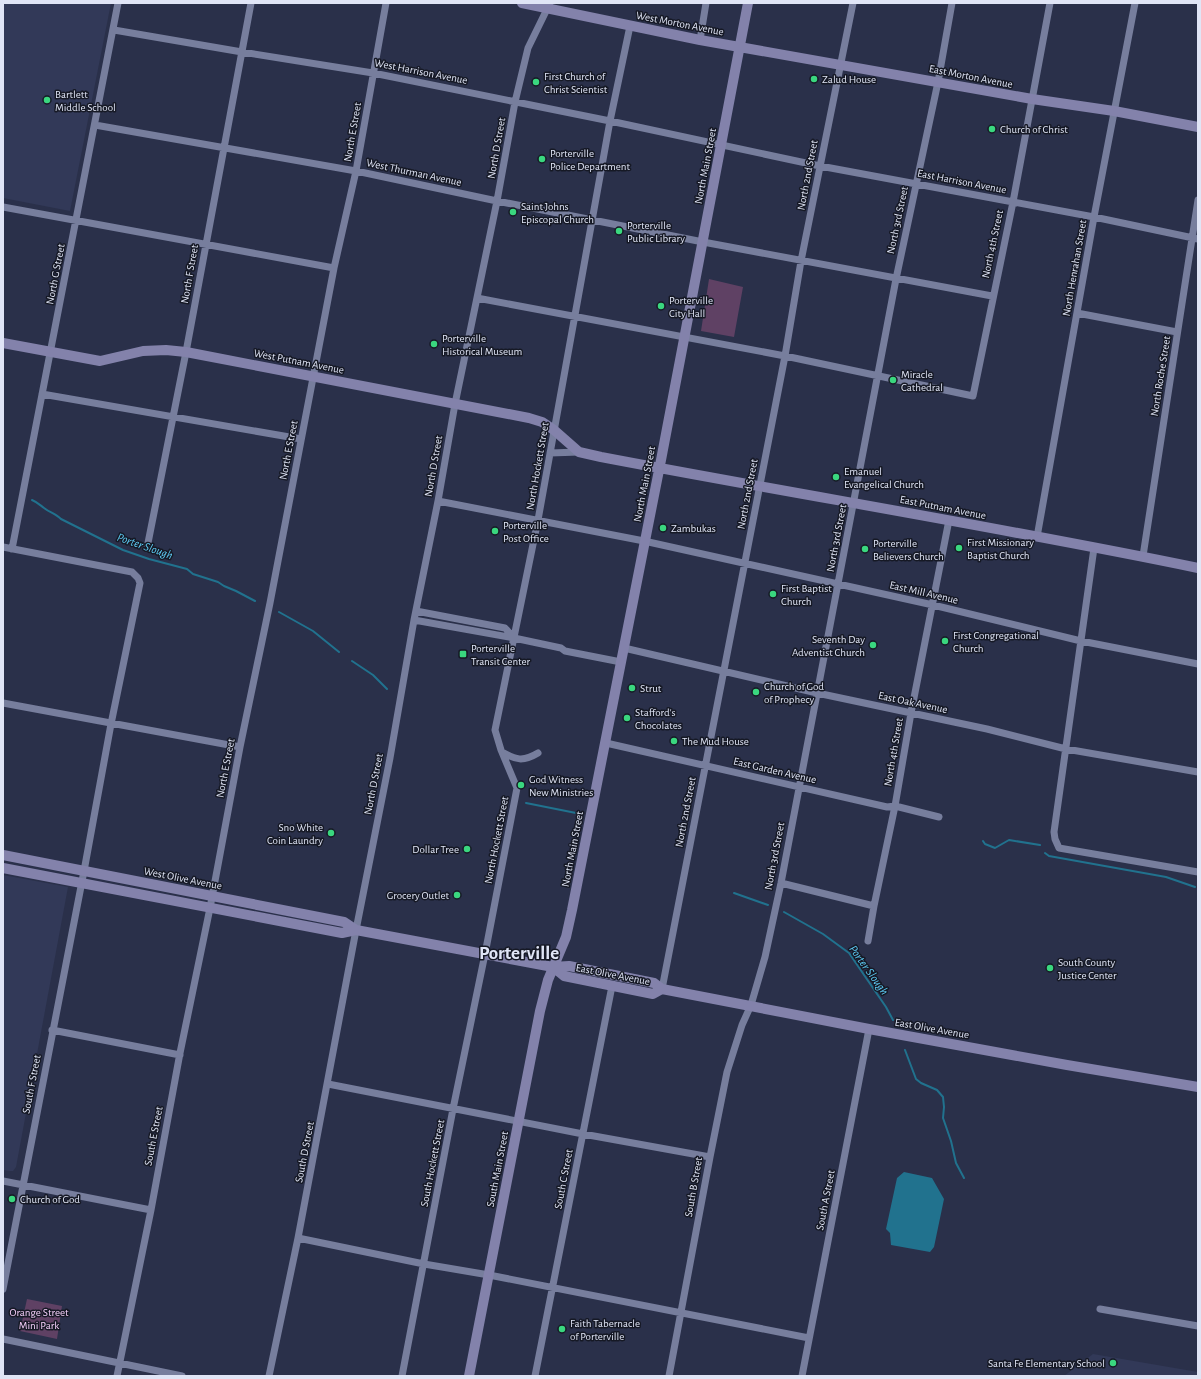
<svg xmlns="http://www.w3.org/2000/svg" width="1201" height="1379" font-family="'Alegreya Sans',sans-serif">
  <rect width="100%" height="100%" fill="#2a304a"/>
  <path fill="#323958" d="M3,3H111L70,211L3,198Z
    M3,875L68,887L16,1167L13,1171H10L3,1170Z
    M1093,1354L1198,1372V1376H1064Z"/>
  <path fill="#5f4164" d="M709,279L743,287L734,337L701,331Z
    M27,1299L62,1306L57,1339L20,1331Z"/>
  <path fill="#21728e" d="M904,1172L932,1178L944,1199L934,1247L930,1252L891,1245L890,1233L886,1229L897,1178Z"/>
  <g fill="none" stroke-linecap="round" stroke-linejoin="round">
    <path stroke="#21728e" stroke-width="2" d="M32,500C37,502 40,505 44,508C49,512 56,514 61,519L123,550L149,559L187,569L193,574L218,582L224,586L236,591L255,601
      M279,612L313,631L339,652
      M352,661L373,675L387,689
      M526,803L576,813
      M983,841L985,844L995,848L1009,840L1040,845
      M1045,853L1049,856L1166,877L1195,887
      M734,893L768,905
      M784,912L823,934L849,953L886,1007L893,1020
      M905,1050L916,1079L921,1083L937,1090L943,1097L944,1107L943,1118L951,1141L956,1163L964,1178"/>
    <path stroke="#777e9d" stroke-width="7" d="M114,30L242,52L373,73L610,121L820,166L1094,217L1198,239
      M700,40L706,3
      M95,125L356,171L497,201L703,242L992,296
      M3,207L334,268
      M477,298L785,356L973,396L1013,202L1050,3
      M1077,313L1177,332
      M42,394L301,439
      M550,453L579,452
      M438,501L644,541L933,605L1081,641L1198,664
      M1037,537L1094,217L1135,3
      M3,547L132,572L138,578L140,583L111,724L84,871L3,1289
      M147,548L186,352L251,3
      M1094,548L1054,832L1055,839L1059,848L1198,872
      M12,549L118,3
      M1143,556L1198,200
      M416,611L505,628L514,638
      M414,620L514,638L561,648L565,651L621,662
      M624,648L817,693L987,729L1066,749L1198,772
      M3,703L240,747
      M606,743L887,807L895,806L939,817
      M502,752C516,760 523,762 538,753
      M781,883L874,906
      M868,941L874,906L895,806L911,713L949,520
      M662,989L785,356L801,261L853,3
      M52,1030L180,1055
      M328,1084L583,1134L710,1157
      M3,1181L151,1210
      M298,1238L424,1264L489,1275L809,1338
      M1100,1309L1198,1326
      M3,1339L182,1376
      M117,1376L151,1210L180,1053L210,908L240,747L270,603L334,268L356,171L386,3
      M269,1376L298,1238L356,930L390,758L414,620L438,501L455,404L497,201L515,102L528,48L550,3
      M402,1376L453,1109L485,954L517,788L501,750L495,730L538,520L610,121L630,26
      M535,1376L612,986
      M669,1376L710,1157L727,1072L742,1025L751,1005L765,957L781,883L896,279L938,82L952,3
      M802,1376L869,1029"/>
    <path stroke="#8382ab" stroke-width="10" d="M522,3L700,40L1032,99L1114,111L1198,127
      M3,343L100,361L143,351L166,350L186,352L529,418L542,422L554,430L579,452L601,457C800,495 1000,527 1198,568
      M3,855L344,922L356,930
      M3,868L342,933L356,930L553,967L569,966L654,983L662,989L869,1029L1067,1065L1198,1087
      M553,967L564,976L653,994L662,989
      M469,1376L540,1011L548,980L566,937L572,910L661,460L748,3"/>
  </g>
  <g fill="#3ad77f" stroke="#161925" stroke-width="1.5">
    <circle cx="814" cy="79" r="4"/>
    <circle cx="536" cy="82" r="4"/>
    <circle cx="47" cy="100" r="4"/>
    <circle cx="992" cy="129" r="4"/>
    <circle cx="542" cy="159" r="4"/>
    <circle cx="513" cy="212" r="4"/>
    <circle cx="619" cy="231" r="4"/>
    <circle cx="661" cy="306" r="4"/>
    <circle cx="434" cy="344" r="4"/>
    <circle cx="893" cy="380" r="4"/>
    <circle cx="836" cy="477" r="4"/>
    <circle cx="663" cy="528" r="4"/>
    <circle cx="495" cy="531" r="4"/>
    <circle cx="959" cy="548" r="4"/>
    <circle cx="865" cy="549" r="4"/>
    <circle cx="773" cy="594" r="4"/>
    <circle cx="945" cy="641" r="4"/>
    <circle cx="873" cy="645" r="4"/>
    <rect x="459" y="650" width="8" height="8" rx="2"/>
    <circle cx="632" cy="688" r="4"/>
    <circle cx="756" cy="692" r="4"/>
    <circle cx="627" cy="718" r="4"/>
    <circle cx="674" cy="741" r="4"/>
    <circle cx="521" cy="785" r="4"/>
    <circle cx="331" cy="833" r="4"/>
    <circle cx="467" cy="849" r="4"/>
    <circle cx="457" cy="895" r="4"/>
    <circle cx="1050" cy="968" r="4"/>
    <circle cx="12" cy="1199" r="4"/>
    <circle cx="562" cy="1329" r="4"/>
    <circle cx="1113" cy="1363" r="4"/>
  </g>
  <g text-anchor="middle" stroke-width="3" stroke-linejoin="round" paint-order="stroke">
    <g font-size="11" fill="#e0e5f6" stroke="#161925">
      <text transform="translate(680 23) rotate(11)" y="4">West Morton Avenue</text>
      <text transform="translate(421 71) rotate(11)" y="4">West Harrison Avenue</text>
      <text transform="translate(971 76) rotate(11)" y="4">East Morton Avenue</text>
      <text transform="translate(352 132) rotate(-80)" y="4">North E Street</text>
      <text transform="translate(496 148) rotate(-80)" y="4">North D Street</text>
      <text transform="translate(705 166) rotate(-79)" y="4">North Main Street</text>
      <text transform="translate(414 172) rotate(12)" y="4">West Thurman Avenue</text>
      <text transform="translate(807 175) rotate(-79)" y="4">North 2nd Street</text>
      <text transform="translate(962 181) rotate(11)" y="4">East Harrison Avenue</text>
      <text transform="translate(897 220) rotate(-78)" y="4">North 3rd Street</text>
      <text transform="translate(992 244) rotate(-78)" y="4">North 4th Street</text>
      <text transform="translate(1074 268) rotate(-80)" y="4">North Henrahan Street</text>
      <text transform="translate(55 274) rotate(-79)" y="4">North G Street</text>
      <text transform="translate(189 274) rotate(-80)" y="4">North F Street</text>
      <text transform="translate(299 361) rotate(11)" y="4">West Putnam Avenue</text>
      <text transform="translate(1160 376) rotate(-81)" y="4">North Roche Street</text>
      <text transform="translate(288 450) rotate(-79)" y="4">North E Street</text>
      <text transform="translate(433 466) rotate(-80)" y="4">North D Street</text>
      <text transform="translate(537 466) rotate(-80)" y="4">North Hockett Street</text>
      <text transform="translate(644 484) rotate(-79)" y="4">North Main Street</text>
      <text transform="translate(747 494) rotate(-79)" y="4">North 2nd Street</text>
      <text transform="translate(943 507) rotate(11)" y="4">East Putnam Avenue</text>
      <text transform="translate(836 538) rotate(-79)" y="4">North 3rd Street</text>
      <text transform="translate(924 592) rotate(13)" y="4">East Mill Avenue</text>
      <text transform="translate(913 702) rotate(12)" y="4">East Oak Avenue</text>
      <text transform="translate(893 752) rotate(-80)" y="4">North 4th Street</text>
      <text transform="translate(225 768) rotate(-79)" y="4">North E Street</text>
      <text transform="translate(775 770) rotate(13)" y="4">East Garden Avenue</text>
      <text transform="translate(373 784) rotate(-79)" y="4">North D Street</text>
      <text transform="translate(685 812) rotate(-79)" y="4">North 2nd Street</text>
      <text transform="translate(496 840) rotate(-79)" y="4">North Hockett Street</text>
      <text transform="translate(572 849) rotate(-79)" y="4">North Main Street</text>
      <text transform="translate(774 856) rotate(-79)" y="4">North 3rd Street</text>
      <text transform="translate(183 878) rotate(11)" y="4">West Olive Avenue</text>
      <text transform="translate(613 974) rotate(11)" y="4">East Olive Avenue</text>
      <text transform="translate(932 1028) rotate(10)" y="4">East Olive Avenue</text>
      <text transform="translate(31 1084) rotate(-79)" y="4">South F Street</text>
      <text transform="translate(153 1136) rotate(-79)" y="4">South E Street</text>
      <text transform="translate(304 1152) rotate(-79)" y="4">South D Street</text>
      <text transform="translate(432 1163) rotate(-79)" y="4">South Hockett Street</text>
      <text transform="translate(497 1169) rotate(-79)" y="4">South Main Street</text>
      <text transform="translate(563 1179) rotate(-79)" y="4">South C Street</text>
      <text transform="translate(693 1187) rotate(-80)" y="4">South B Street</text>
      <text transform="translate(825 1200) rotate(-79)" y="4">South A Street</text>
    </g>
    <g font-size="11" fill="#e0e5f6" stroke="#161925" text-anchor="start">
      <text x="544" y="80">First Church of<tspan x="544" dy="13">Christ Scientist</tspan></text>
      <text x="822" y="83">Zalud House</text>
      <text x="55" y="98">Bartlett<tspan x="55" dy="13">Middle School</tspan></text>
      <text x="1000" y="133">Church of Christ</text>
      <text x="550" y="157">Porterville<tspan x="550" dy="13">Police Department</tspan></text>
      <text x="521" y="210">Saint Johns<tspan x="521" dy="13">Episcopal Church</tspan></text>
      <text x="627" y="229">Porterville<tspan x="627" dy="13">Public Library</tspan></text>
      <text x="669" y="304">Porterville<tspan x="669" dy="13">City Hall</tspan></text>
      <text x="442" y="342">Porterville<tspan x="442" dy="13">Historical Museum</tspan></text>
      <text x="901" y="378">Miracle<tspan x="901" dy="13">Cathedral</tspan></text>
      <text x="844" y="475">Emanuel<tspan x="844" dy="13">Evangelical Church</tspan></text>
      <text x="503" y="529">Porterville<tspan x="503" dy="13">Post Office</tspan></text>
      <text x="671" y="532">Zambukas</text>
      <text x="967" y="546">First Missionary<tspan x="967" dy="13">Baptist Church</tspan></text>
      <text x="873" y="547">Porterville<tspan x="873" dy="13">Believers Church</tspan></text>
      <text x="781" y="592">First Baptist<tspan x="781" dy="13">Church</tspan></text>
      <text x="953" y="639">First Congregational<tspan x="953" dy="13">Church</tspan></text>
      <text x="865" y="643" text-anchor="end">Seventh Day<tspan x="865" dy="13">Adventist Church</tspan></text>
      <text x="471" y="652">Porterville<tspan x="471" dy="13">Transit Center</tspan></text>
      <text x="764" y="690">Church of God<tspan x="764" dy="13">of Prophecy</tspan></text>
      <text x="640" y="692">Strut</text>
      <text x="635" y="716">Stafford's<tspan x="635" dy="13">Chocolates</tspan></text>
      <text x="682" y="745">The Mud House</text>
      <text x="529" y="783">God Witness<tspan x="529" dy="13">New Ministries</tspan></text>
      <text x="323" y="831" text-anchor="end">Sno White<tspan x="323" dy="13">Coin Laundry</tspan></text>
      <text x="459" y="853" text-anchor="end">Dollar Tree</text>
      <text x="449" y="899" text-anchor="end">Grocery Outlet</text>
      <text x="1058" y="966">South County<tspan x="1058" dy="13">Justice Center</tspan></text>
      <text x="20" y="1203">Church of God</text>
      <text x="570" y="1327">Faith Tabernacle<tspan x="570" dy="13">of Porterville</tspan></text>
      <text x="1105" y="1367" text-anchor="end">Santa Fe Elementary School</text>
    </g>
    <g font-size="11" fill="#f5cffa" stroke="#161925">
      <text x="39" y="1316">Orange Street<tspan x="39" dy="13">Mini Park</tspan></text>
    </g>
    <g font-size="12" font-style="italic" fill="#5ecdf7" stroke="#161925">
      <text transform="translate(145 546) rotate(19)" y="4">Porter Slough</text>
      <text transform="translate(869 970) rotate(54)" y="4">Porter Slough</text>
    </g>
    <g font-size="19" font-weight="bold" fill="#e0e5f6" stroke="#161925">
      <text x="519" y="959">Porterville</text>
    </g>
  </g>
  <rect width="1201" height="1379" fill="none" stroke="#e0e5f6" stroke-width="8"/>
</svg>
